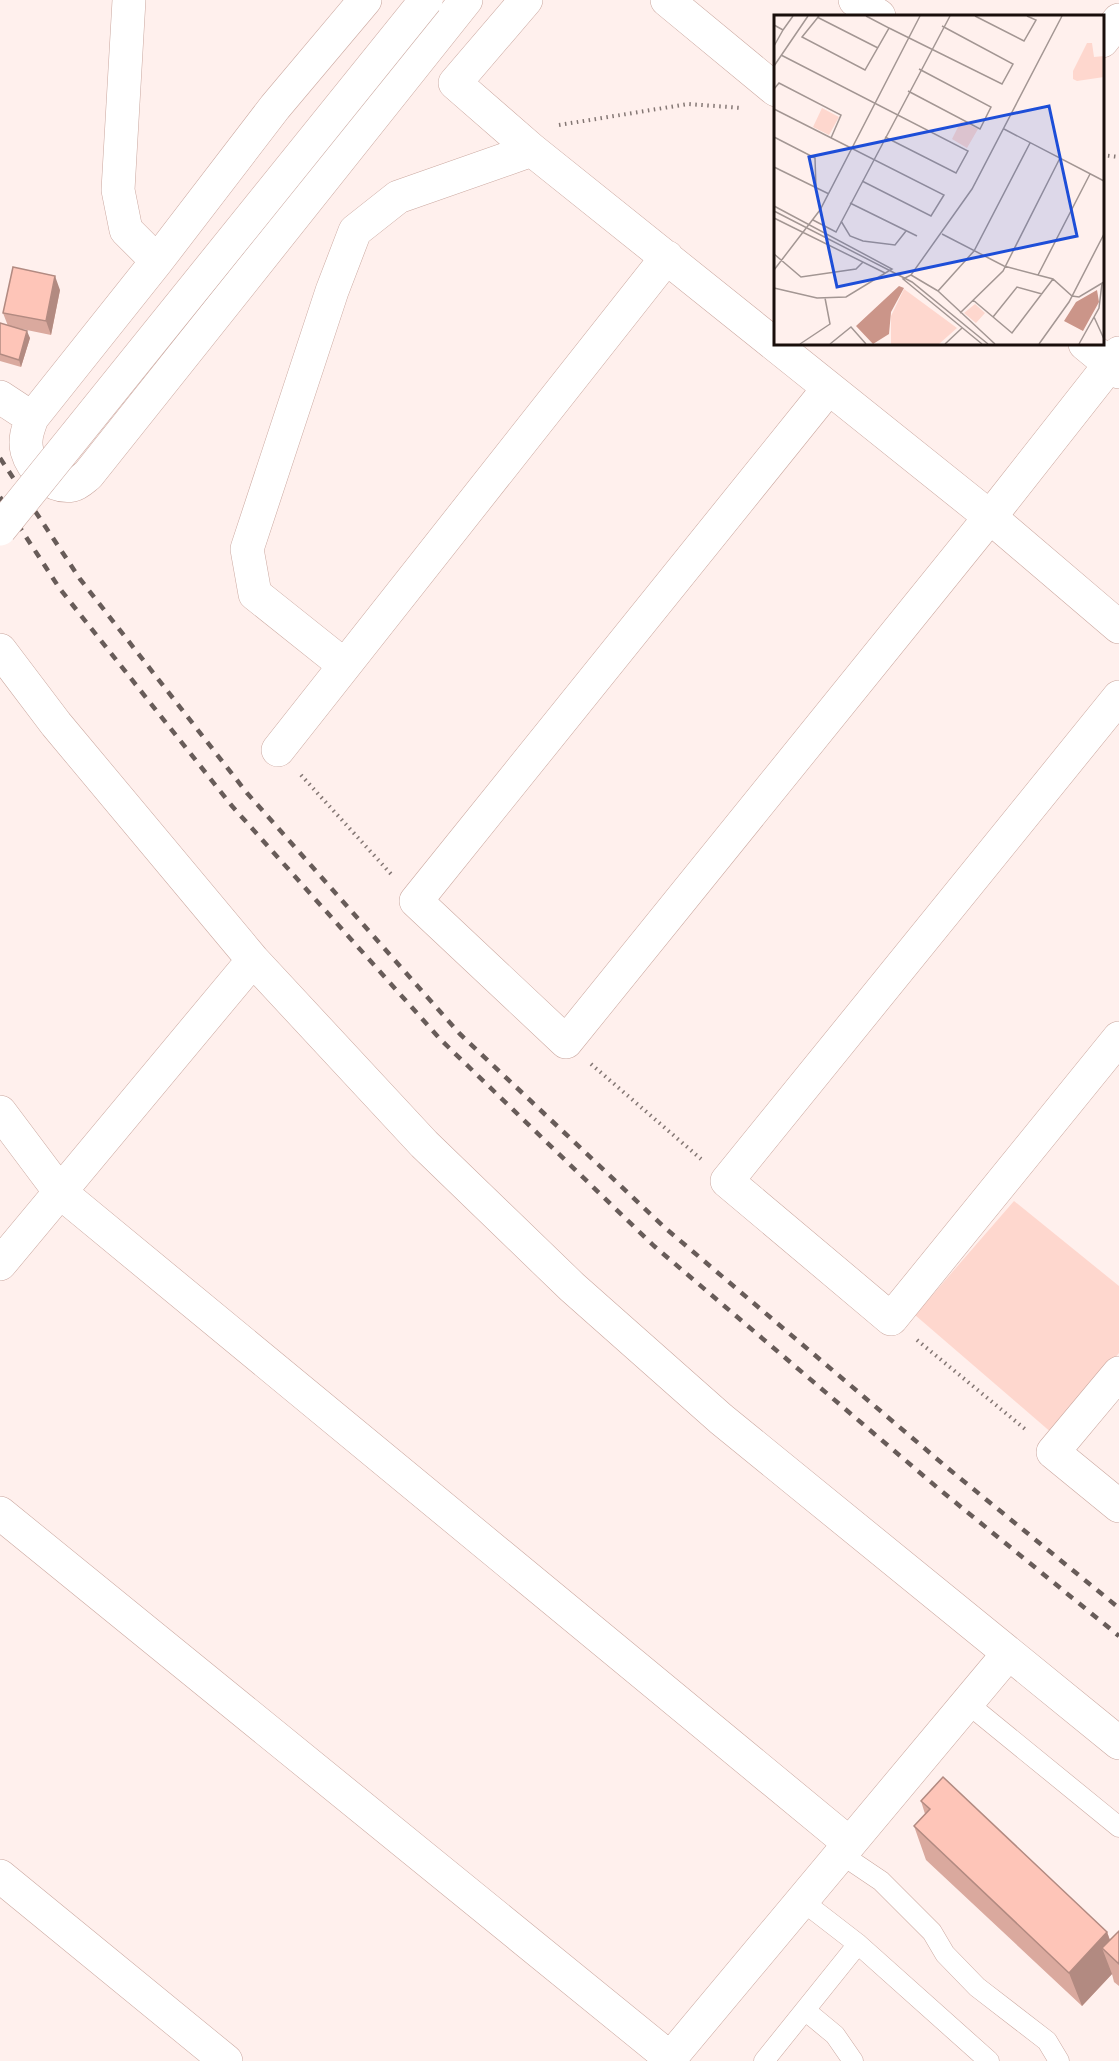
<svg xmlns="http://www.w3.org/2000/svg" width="1119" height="2061" font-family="Inter,sans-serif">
  <rect width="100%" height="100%" fill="#fff0ed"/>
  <path fill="#fed7ce" d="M1014,1201L1119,1286V1353L1053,1434L915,1315Z"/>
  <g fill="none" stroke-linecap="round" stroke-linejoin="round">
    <defs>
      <path id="service" d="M967,1703L1119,1827
        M841,1854L881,1881L932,1932L945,1954L977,1987L1047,2041L1059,2061
        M801,1900L858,1944L989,2061
        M806,2011L835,2035L853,2061
        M764,2061L858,1944"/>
      <path id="minor" d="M129,0L118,190L126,230L157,261
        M365,0L275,107L157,261L32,418C28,429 24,439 27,451C32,469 52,489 73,485C78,484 84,478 88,475L466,0
        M526,0L455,83L532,150L990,517L1119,627
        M855,0L879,16
        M1102,41L1119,20
        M828,389L416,901L566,1042L990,517L1119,353
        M0,397L32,418
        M0,650L56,724L253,960L424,1144L572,1287L721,1419L1119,1743
        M344,665L255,594L247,549L332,291L355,231L398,197L532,150
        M1119,697L727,1181L891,1319L1119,1038
        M278,750L667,257
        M0,1112L60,1192L849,1843
        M0,1264L253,960
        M1119,1373L1053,1452L1119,1506
        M0,1513L670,2058
        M0,1876L226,2061
        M668,2061L1008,1654"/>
      <path id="tertiary" d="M667,0L776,90
        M1085,344L1119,372"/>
    </defs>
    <use href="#service" stroke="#caa79f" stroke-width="21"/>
    <use href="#minor" stroke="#caa79f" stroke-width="34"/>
    <use href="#tertiary" stroke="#caa79f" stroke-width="34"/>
    <path stroke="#847774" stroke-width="4" stroke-dasharray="1.5 4.5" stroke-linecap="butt" d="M559,125L688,104L742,108
      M1102,155L1119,157
      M301,775L391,874
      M591,1064L701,1159
      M917,1340L1025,1429"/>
    <use href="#service" stroke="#fff" stroke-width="20"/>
    <use href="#minor" stroke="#fff" stroke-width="33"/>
    <use href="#tertiary" stroke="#fff" stroke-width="33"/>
    <path stroke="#685c59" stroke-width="4.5" stroke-dasharray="8 8" stroke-linecap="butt" d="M0,458L80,579L247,793L460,1034L664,1227L950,1470L1119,1608
      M0,497L60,589L232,806L441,1040L654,1246L939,1489L1119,1636"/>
    <defs>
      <path id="tertiary-bridge" d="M0,529L426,0"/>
    </defs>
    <use href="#tertiary-bridge" stroke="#caa79f" stroke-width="34" stroke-linecap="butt"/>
    <use href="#tertiary-bridge" stroke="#fff" stroke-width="33"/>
  </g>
  <path fill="#daa99e" d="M60,290L51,335L17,328L30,338L21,367L0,361V323L8,326L3,313Z
    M921,1801L1107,1932L1110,1940L1119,1931V1986L1114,1982L1112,1974L1082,2006L926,1860L914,1826L925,1814Z"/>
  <path fill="#b28a81" d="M55,276L60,290L51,335L46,321Z
    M27,331L30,338L21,367L19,360Z
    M1107,1932L1118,1963L1102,1948L1112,1974L1082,2006L1069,1973Z"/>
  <path fill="#fec5b8" stroke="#b28a81" stroke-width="1.5" d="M13,267L55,276L46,321L3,313Z
    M0,323L27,331L19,360L0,354Z
    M943,1777L1107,1932L1069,1973L914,1826L930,1809L921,1801Z
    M1119,1931V1964L1102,1948Z"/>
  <g transform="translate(774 15)">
    <rect width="330" height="330" fill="#fff0ed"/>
    <path d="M313,28H318L320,42L330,41V62L303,66L299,64V56ZM48,93L65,102L55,120L39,112ZM187,106L204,114L193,133L178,124ZM130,274L183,313L165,329H117V301ZM201,289L211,298L202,308L190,298Z" fill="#fed7ce"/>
    <path d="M125,271L130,273L117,297L115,319L99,329L82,311ZM323,275L325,287L309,316L290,306L302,287Z" fill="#cb9589"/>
    <path fill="none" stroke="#a39693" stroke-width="1.5" d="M45,1L28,22L91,55L115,13L92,1M201,1L250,26L262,5L253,1M43,2L104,33M0,10L9,15L19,1M115,13L228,69L239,49L168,11M0,31L9,15M7,40L194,136L182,158L111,122M0,51L34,1M0,74L5,68L67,100L57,123M134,76L206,114L217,92L145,54M0,94L170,180L157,201L88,166M230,114L330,166M0,122L41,143L42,173M0,152L55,179M76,188L143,221M0,191L118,254L72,282L43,283L0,273M0,196L138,267L214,329M0,203L111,258M39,205L62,217L176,1M67,206L76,221L89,226L121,230L132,216M168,219L230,251L279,264L298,281L305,282L330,267M0,239L27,262L82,254L89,247M0,255L46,195L146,1M137,260L164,276L200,236L256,128M264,260L316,159M164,276L221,329M199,285L238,318L279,264M186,298L229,256L286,143M219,302L243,272L268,279M320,302L330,324M26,329L56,309L51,283M56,329L77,312L92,329M171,329L188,313M208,329L129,264L137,260L198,174L288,1M265,329L295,287L330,219M305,329L325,293L328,268"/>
    <path fill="#1d4ed8" fill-opacity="0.15" stroke="#1d4ed8" stroke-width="3" d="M275,91L303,221L63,272L35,142Z"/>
    <rect width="330" height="330" fill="none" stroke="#190e0b" stroke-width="3"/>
  </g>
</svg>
